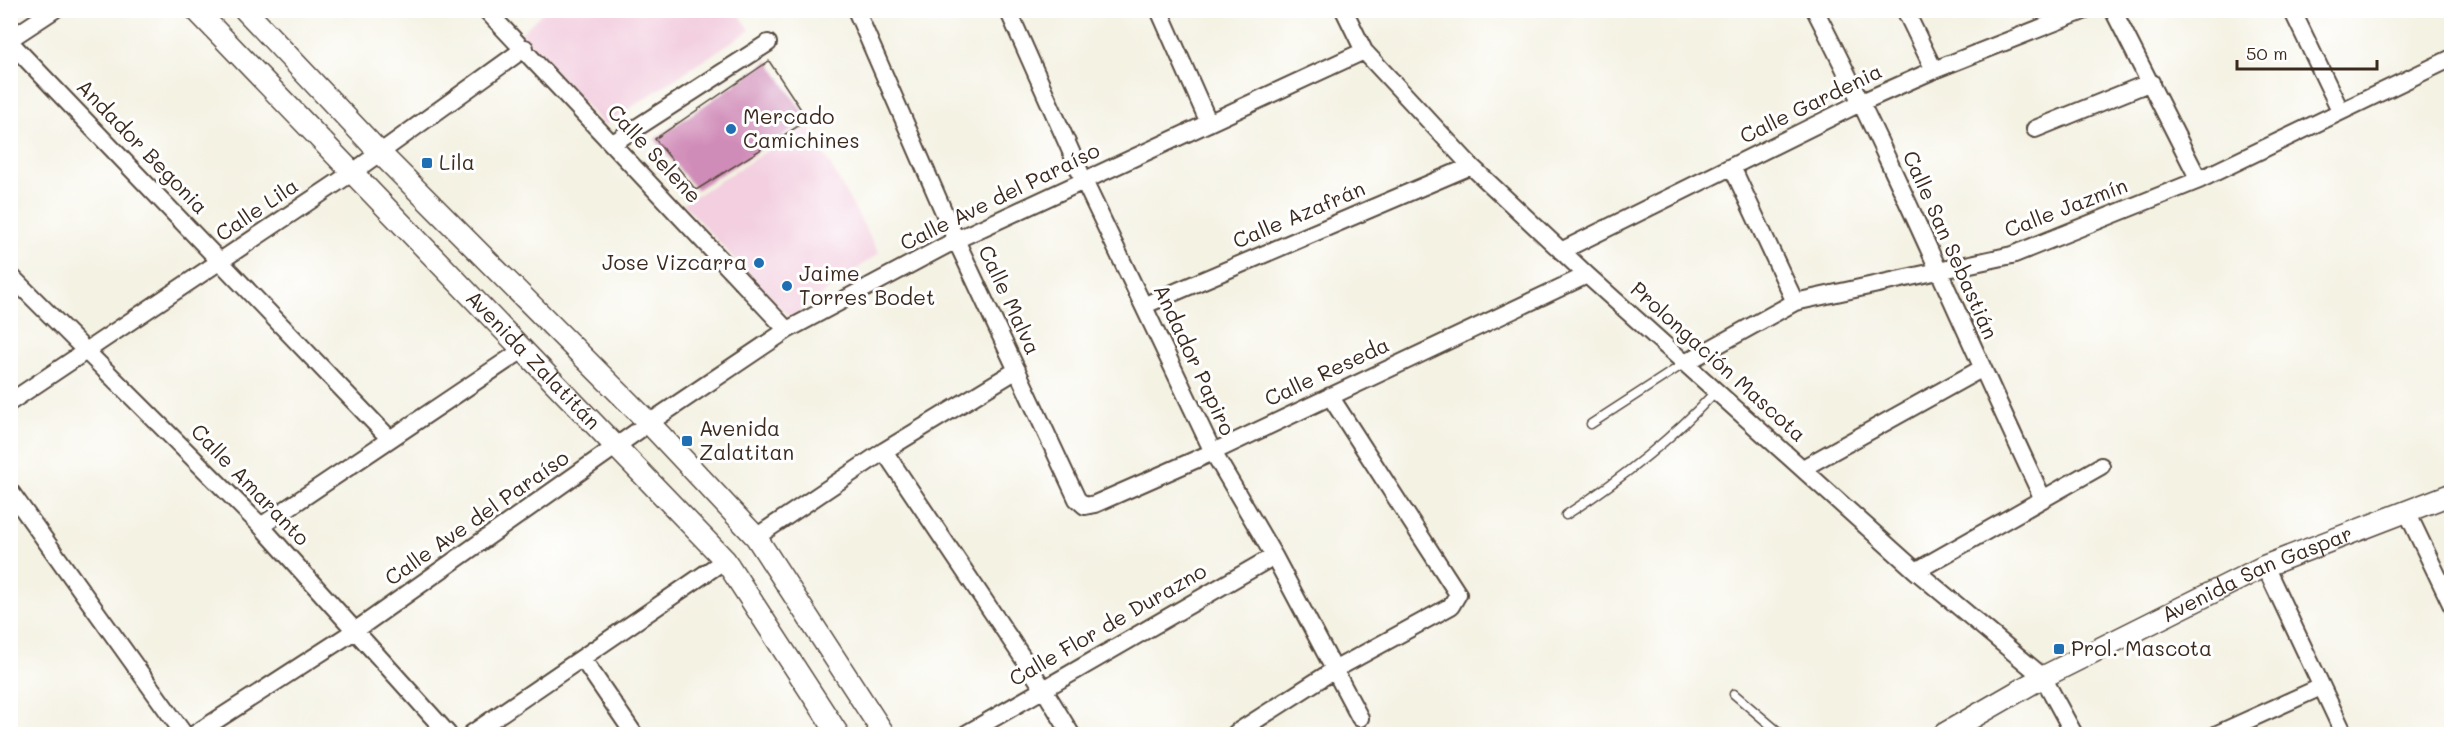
<svg xmlns="http://www.w3.org/2000/svg" width="2462" height="745" font-family="Mali,sans-serif">
  <rect width="100%" height="100%" fill="#fff"/>
  <filter id="ink" filterUnits="userSpaceOnUse"><feTurbulence type="fractalNoise" baseFrequency=".0167" numOctaves="2"/><feDisplacementMap in="SourceGraphic" scale="12" xChannelSelector="R" yChannelSelector="G"/><feConvolveMatrix kernelMatrix="1 2 1 2 8 2 1 2 1" color-interpolation-filters="sRGB"/></filter>
  <filter id="wash" filterUnits="userSpaceOnUse"><feTurbulence type="fractalNoise" baseFrequency=".008" numOctaves="4" result="noise"/><feDisplacementMap in="SourceGraphic" scale="24" xChannelSelector="R" yChannelSelector="G"/><feGaussianBlur stdDeviation="1.35" result="paint"/><feColorMatrix in="noise" values="0 0 0 0 0 0 0 0 0 0 0 0 0 0 0 0 0 1.4 0 .05"/><feComposite in="paint" operator="in"/></filter>
  <g filter="url(#wash)">
    <rect width="100%" height="100%" fill="#f4f2e3"/>
    <path fill="#f3cfdf" d="M545,10L737,11L750,30L604,125L520,34Z
      M808,125L879,253L790,318L683,204Z"/>
    <g id="blocks">
      <path fill="#d08cb8" d="M769,61L808,120L696,190L655,139Z"/>
    </g>
  </g>
  <g filter="url(#ink)">
    <use href="#blocks" fill-opacity="0" stroke="#57483c" stroke-width="1.5"/>
    <g fill="none" stroke-linecap="round" stroke-linejoin="round">
      <defs>
        <path id="service" d="M1591,424L1685,363
          M1566,515C1620,480 1672,439 1716,391
          M1734,694L1781,734"/>
        <path id="minor" d="M486,10L787,330
          M856,10L956,240L1077,499L1085,506L1095,504L1213,452L1587,275
          M1008,10L1084,181L1213,452L1274,556L1360,718
          M1159,10L1209,123
          M1344,10L1364,51L1471,166L1587,275L1916,571L2043,677L2074,734
          M1815,10C1897,170 1966,336 2043,499
          M1905,10L1934,70
          M2113,10L2199,180
          M2292,10L2340,110
          M10,39L54,10
          M10,42L390,439
          M2035,129L2151,82
          M613,143L768,43
          M1732,167L1795,302
          M1561,251L1862,102L1934,70L2086,10
          M10,275L261,526L448,734
          M1145,305L1471,166
          M1685,363L1795,302L2012,255L2199,180L2452,58
          M10,402L353,172L525,48
          M884,451L1043,688L1071,734
          M1803,468L1981,369
          M10,491L184,734
          M2406,510L2452,606
          M261,526L524,349
          M756,537L884,451L1017,370
          M2265,566L2344,734
          M1916,571L2101,466
          M582,658L634,734
          M1236,733L1334,670L1451,606L1458,594L1330,396
          M195,734L356,630L649,423L787,330L956,240L1364,51
          M471,734L725,560
          M966,734L1274,556
          M2217,734L2321,687"/>
        <g id="tertiary">
          <path id="s1" d="M196,10L725,560L838,734"/>
          <path d="M245,10L380,153L649,423L756,537L884,734"/>
          <path id="s2" d="M1944,734L2043,677L2265,566L2452,494"/>
        </g>
      </defs>
      <use href="#service" stroke="#57483c" stroke-width="11"/>
      <use href="#minor" stroke="#57483c" stroke-width="20"/>
      <use href="#tertiary" stroke="#57483c" stroke-width="24"/>
      <use href="#service" stroke="#fff" stroke-width="8"/>
      <use href="#minor" stroke="#fff" stroke-width="16"/>
      <use href="#tertiary" stroke="#fff" stroke-width="21"/>
    </g>
  </g>
  <g fill="#1f6fb2" stroke="#fff" stroke-width="2">
    <circle cx="731" cy="129" r="6"/>
    <rect x="421" y="157" width="12" height="12" rx="3"/>
    <circle cx="759" cy="263" r="6"/>
    <circle cx="787" cy="286" r="6"/>
    <rect x="681" y="435" width="12" height="12" rx="3"/>
    <rect x="2053" y="643" width="12" height="12" rx="3"/>
  </g>
  <g text-anchor="middle" stroke-width="6" stroke-linejoin="round" paint-order="stroke">
    <g font-size="21" fill="#3b2a1e" stroke="#fff">
      <text transform="translate(1811 104) rotate(-26)" y="7">Calle Gardenia</text>
      <text transform="translate(142 147) rotate(46)" y="7">Andador Begonia</text>
      <text transform="translate(654 154) rotate(47)" y="7">Calle Selene</text>
      <text transform="translate(1000 197) rotate(-26)" y="7">Calle Ave del Paraíso</text>
      <text transform="translate(2066 208) rotate(-21)" y="7">Calle Jazmín</text>
      <text transform="translate(257 210) rotate(-34)" y="7">Calle Lila</text>
      <text transform="translate(1299 215) rotate(-23)" y="7">Calle Azafrán</text>
      <text transform="translate(1950 245) rotate(66)" y="7">Calle San Sebastián</text>
      <text transform="translate(1009 300) rotate(65)" y="7">Calle Malva</text>
      <text dy="7" stroke="none"><textPath href="#s1" startOffset="486">Avenida Zalatitán</textPath></text>
      <text transform="translate(1194 360) rotate(65)" y="7">Andador Papiro</text>
      <text transform="translate(1718 362) rotate(42)" y="7">Prolongación Mascota</text>
      <text transform="translate(1327 372) rotate(-25)" y="7">Calle Reseda</text>
      <text transform="translate(250 485) rotate(46)" y="7">Calle Amaranto</text>
      <text transform="translate(477 518) rotate(-35)" y="7">Calle Ave del Paraíso</text>
      <text dy="7" stroke="none"><textPath href="#s2" startOffset="352">Avenida San Gaspar</textPath></text>
      <text transform="translate(1108 625) rotate(-30)" y="7">Calle Flor de Durazno</text>
    </g>
    <g font-size="21" fill="#3b2a1e" stroke="#fff" text-anchor="start">
      <text x="743" y="124">Mercado<tspan x="743" dy="24">Camichines</tspan></text>
      <text x="439" y="170">Lila</text>
      <text x="747" y="270" text-anchor="end">Jose Vizcarra</text>
      <text x="799" y="281">Jaime<tspan x="799" dy="24">Torres Bodet</tspan></text>
      <text x="699" y="436">Avenida<tspan x="699" dy="24">Zalatitan</tspan></text>
      <text x="2071" y="656">Prol. Mascota</text>
    </g>
  </g>
  <rect width="2462" height="745" fill="none" stroke="#fff" stroke-width="36"/>
  <path d="M2237 60v9h140v-9" fill="none" stroke="#3b2a1e" stroke-width="3"/>
  <text x="2246" y="60" font-size="18" fill="#3b2a1e" stroke="#ffffff" stroke-width="4.5" paint-order="stroke">50 m</text>
</svg>
